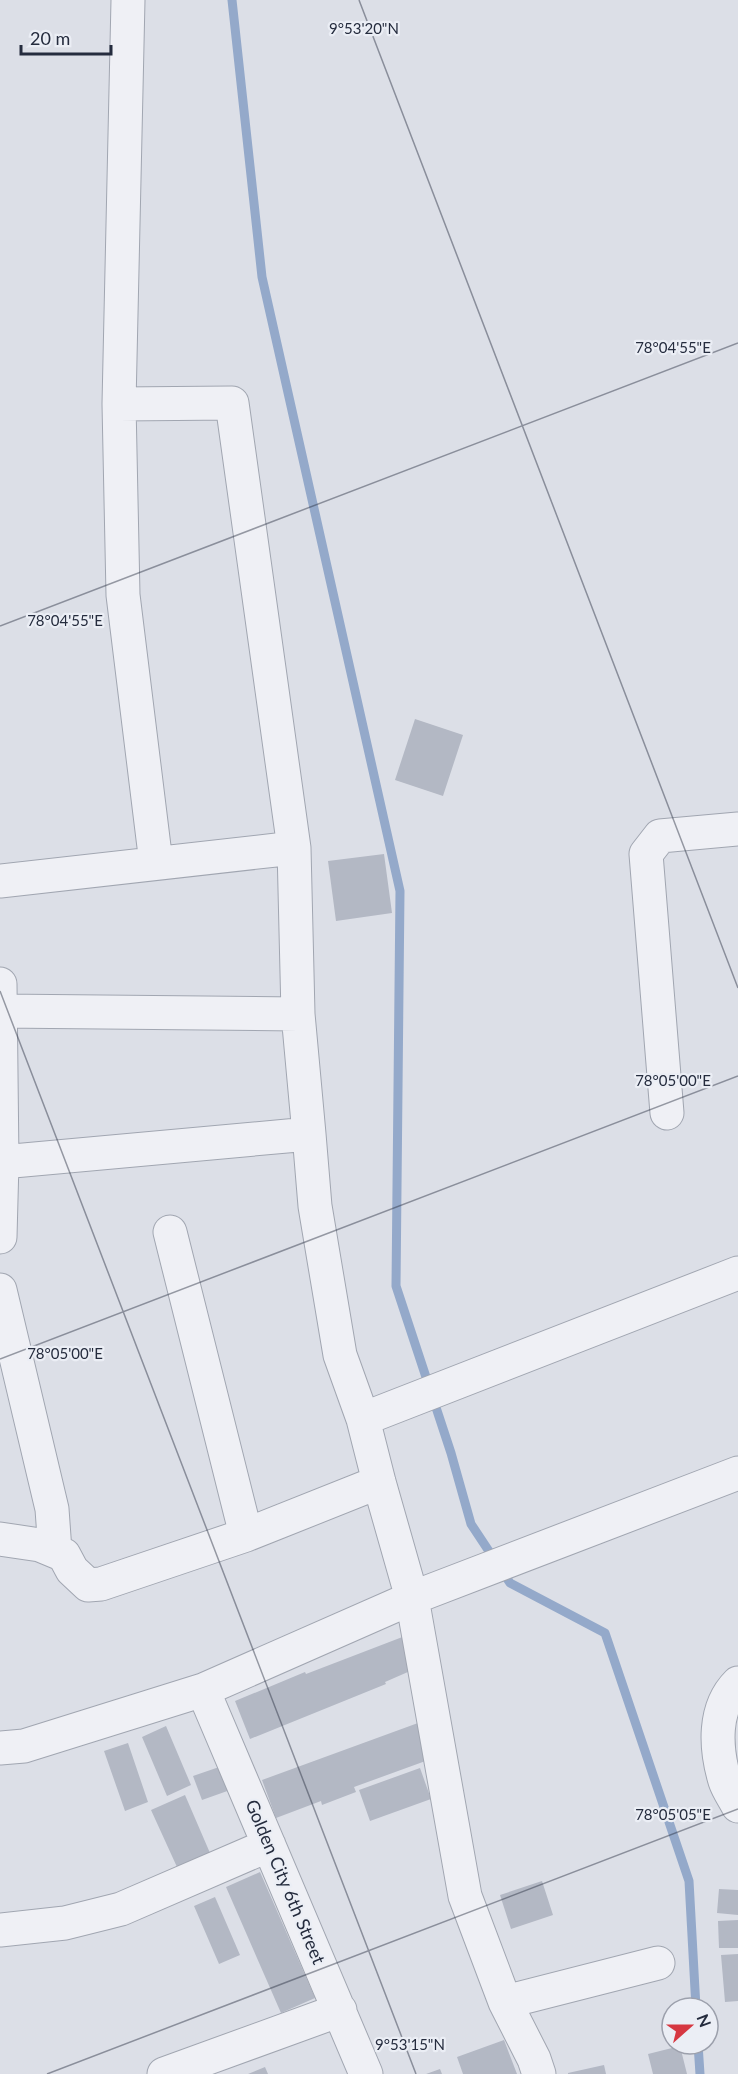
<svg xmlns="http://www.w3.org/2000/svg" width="738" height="2074" font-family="Lato,sans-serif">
  <rect width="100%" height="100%" fill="#dcdfe7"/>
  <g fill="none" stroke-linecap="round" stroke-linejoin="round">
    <path stroke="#94a9ca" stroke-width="9" d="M232,0L262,277L400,891L396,1286L451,1453L471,1524L510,1583L605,1633L689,1881L696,2008
      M698,2044L700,2074"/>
  </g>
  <path fill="#b3b8c4" d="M415,719L463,735L443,796L395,780Z
    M384,854L392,913L336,921L328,861Z
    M405,1636L417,1668L385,1682L386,1684L250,1739L235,1701L305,1672L306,1674Z
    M418,1723L431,1759L354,1787L356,1792L322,1805L321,1801L276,1818L262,1780Z
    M166,1726L191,1785L167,1796L142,1737Z
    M128,1743L148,1802L125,1811L104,1751Z
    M225,1765L233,1789L202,1800L193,1776Z
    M420,1768L431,1799L370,1821L359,1790Z
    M185,1795L210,1853L177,1867L151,1810Z
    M260,1872L315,1998L281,2013L226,1887Z
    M542,1881L553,1915L511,1929L500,1895Z
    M719,1889L738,1890V1915L717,1913Z
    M215,1897L240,1955L219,1964L194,1906Z
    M738,1920V1948H719L718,1921Z
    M738,1954V2001L725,2002L721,1955Z
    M504,2040L517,2074H463L457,2057Z
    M680,2046L687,2074H653L648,2054Z
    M604,2065L606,2074H568V2073Z
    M265,2067L268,2074H248Z
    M440,2069L442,2074H426Z"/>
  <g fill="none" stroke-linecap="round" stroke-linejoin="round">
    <defs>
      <path id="minor" d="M128,0L119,404L123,595L156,863
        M119,404L232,403L294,848L298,1014L309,1134L315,1206L340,1355L363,1419L379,1482L412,1598L465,1896L505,2002L534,2059L539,2074
        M0,881L294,848
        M0,984L2,1162L309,1134
        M0,1011L298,1014
        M667,1113L646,854L660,836L738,829
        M170,1232L246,1535
        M0,1237L2,1162
        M0,1290L52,1509L55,1551
        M363,1419L738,1273
        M0,1539L40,1545L64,1555L72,1570L88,1585L101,1584L246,1535L379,1482
        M738,1683C713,1708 715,1748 725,1781C728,1790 734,1798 738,1806
        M203,1690L366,2074
        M0,1748L24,1746L203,1690L412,1598L738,1473
        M0,1930L65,1923L121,1909L269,1845
        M505,2002L658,1963
        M164,2074L340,2010"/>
    </defs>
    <use href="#minor" stroke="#a1a6b1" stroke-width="35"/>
    <use href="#minor" stroke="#eff0f5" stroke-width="33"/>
  </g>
  <path fill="none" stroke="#252c3e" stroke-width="1.5" stroke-opacity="0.45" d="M359,0L738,988M0,626L738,343M0,991L416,2074M0,1359L738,1076M47,2074L738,1809"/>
  <g text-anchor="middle" stroke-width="4.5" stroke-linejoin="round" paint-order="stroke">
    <g font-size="18" fill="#252c3e" stroke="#ebeef5">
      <text transform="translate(285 1882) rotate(67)" y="6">Golden City 6th Street</text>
    </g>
  </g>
  <g font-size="15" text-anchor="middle" fill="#252c3e" stroke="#ebeef5" stroke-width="4.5" stroke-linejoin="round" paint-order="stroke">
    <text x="364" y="34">9°53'20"N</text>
    <text x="673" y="353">78°04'55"E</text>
    <text x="65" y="626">78°04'55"E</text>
    <text x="673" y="1086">78°05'00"E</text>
    <text x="65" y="1359">78°05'00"E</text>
    <text x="673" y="1820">78°05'05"E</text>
    <text x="410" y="2050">9°53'15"N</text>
  </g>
  <g transform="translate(690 2026) rotate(69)"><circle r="28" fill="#ebeef5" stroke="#9ca0ac" stroke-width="1.5"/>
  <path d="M0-4.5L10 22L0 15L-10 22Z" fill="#d63741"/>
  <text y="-9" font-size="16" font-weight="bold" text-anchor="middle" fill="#252c3e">N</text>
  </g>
  <path d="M21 45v9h90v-9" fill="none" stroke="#252c3e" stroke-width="3"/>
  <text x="30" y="45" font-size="18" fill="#252c3e" stroke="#ebeef5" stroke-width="4.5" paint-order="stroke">20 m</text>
</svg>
